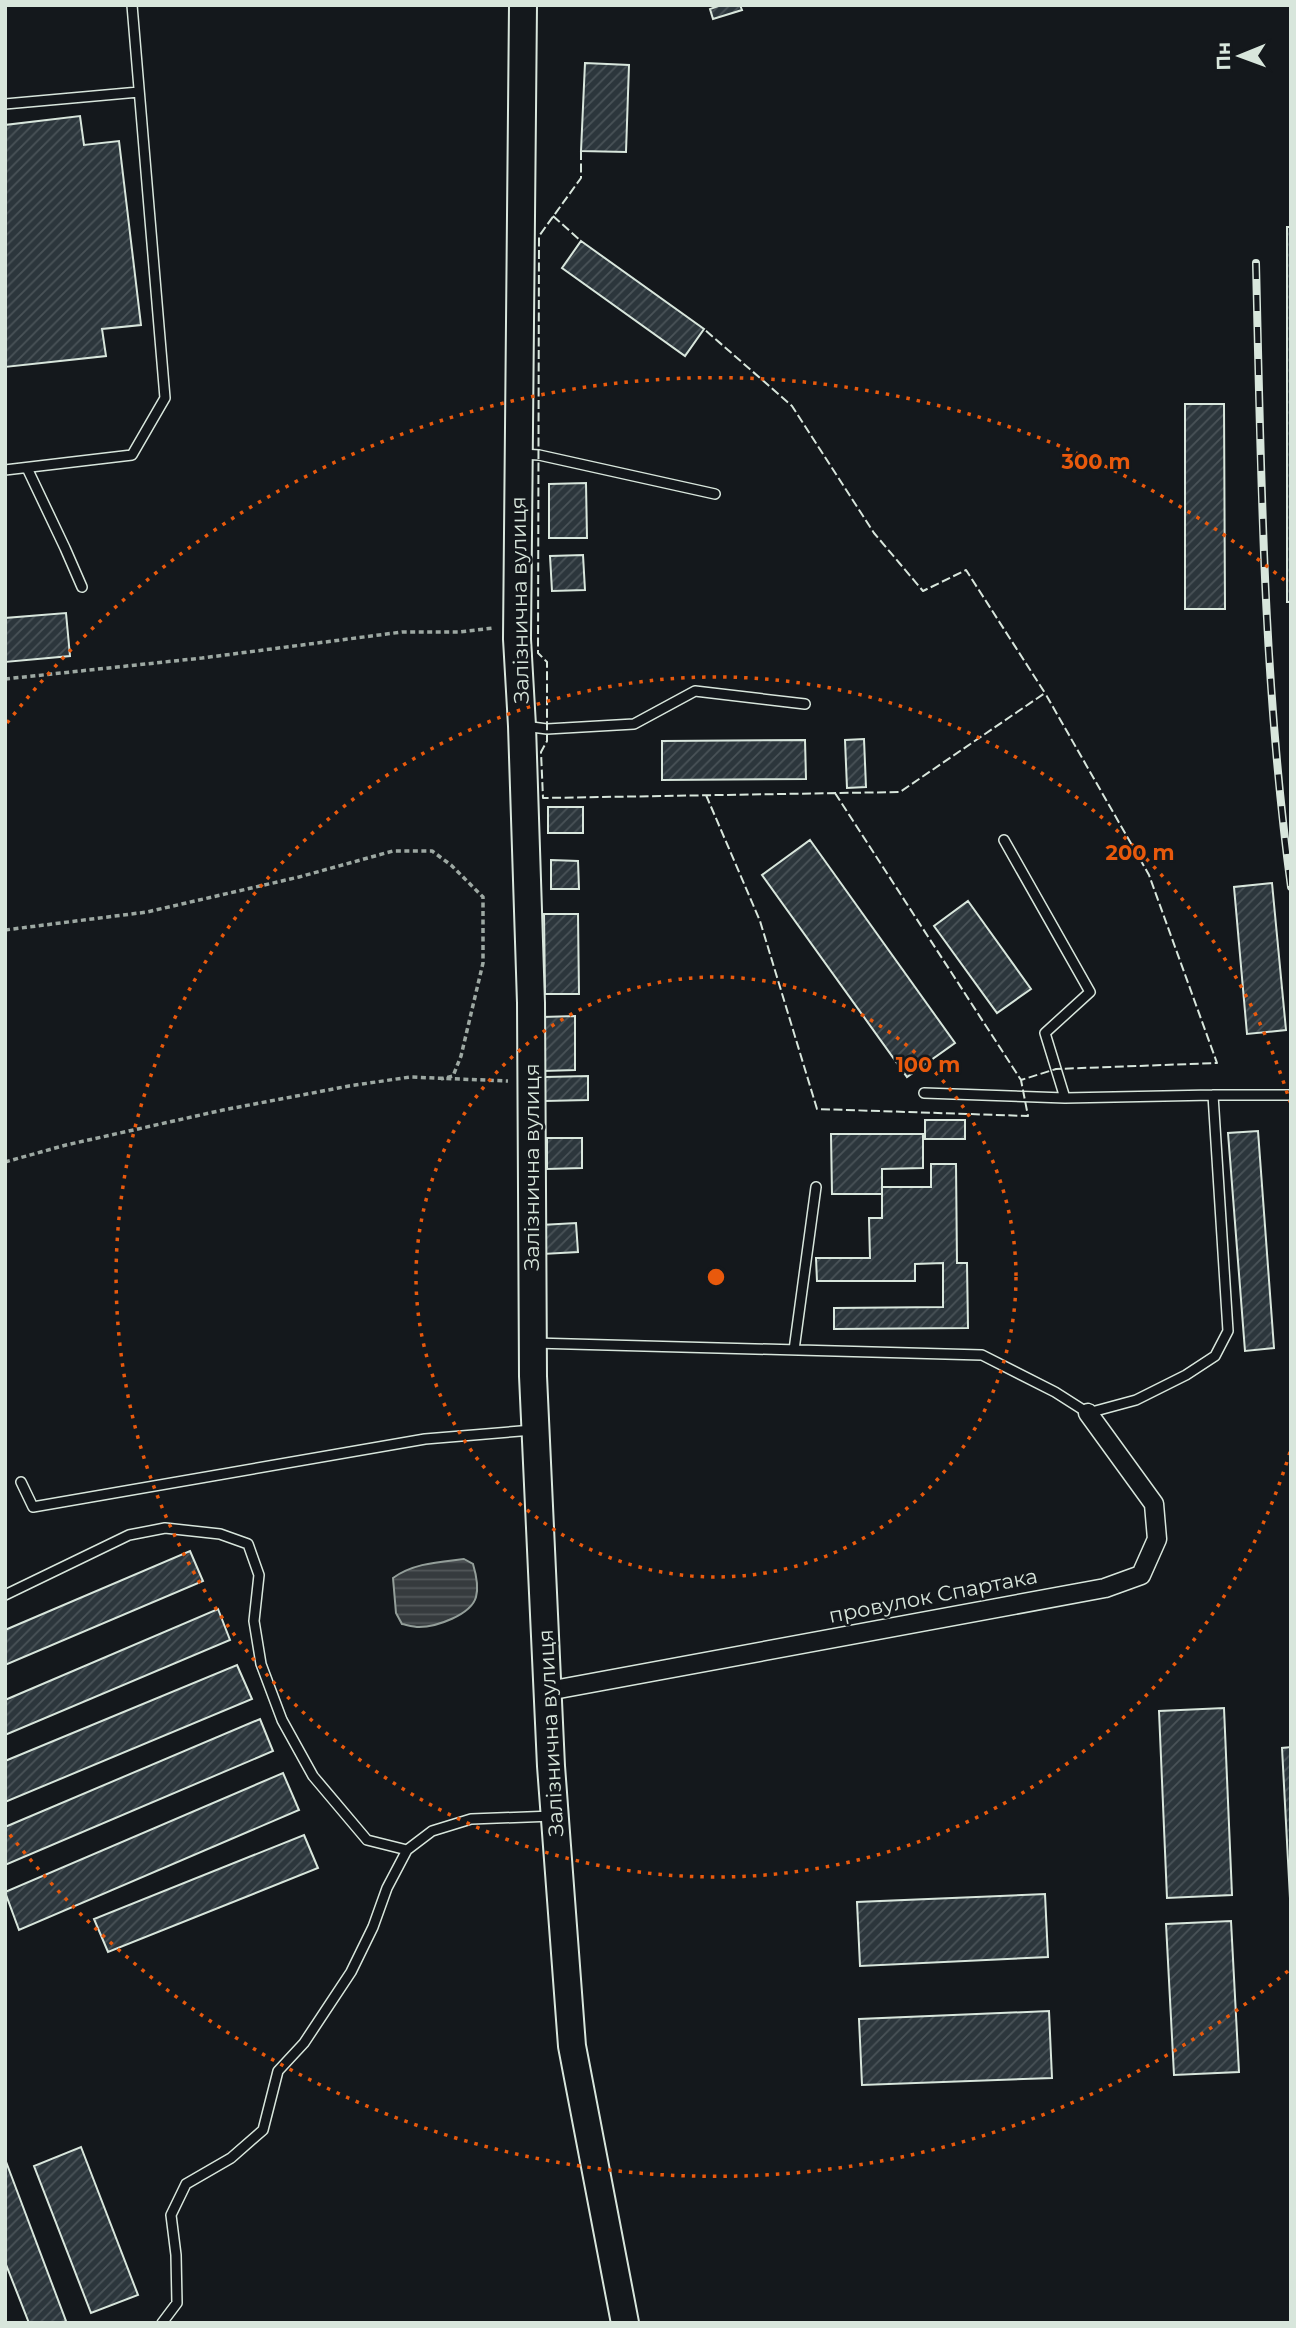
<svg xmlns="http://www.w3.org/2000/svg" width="1296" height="2328" font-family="Montserrat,sans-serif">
  <defs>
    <pattern id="water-rules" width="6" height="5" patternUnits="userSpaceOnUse" patternTransform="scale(1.75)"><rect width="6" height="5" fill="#363b3e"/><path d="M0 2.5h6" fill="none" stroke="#525759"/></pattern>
    <pattern id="building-hatch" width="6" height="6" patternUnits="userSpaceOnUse" patternTransform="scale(1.75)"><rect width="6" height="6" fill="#2c363c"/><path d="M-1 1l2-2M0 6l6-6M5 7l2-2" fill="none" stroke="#4a5358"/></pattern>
  </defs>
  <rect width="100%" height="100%" fill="#14181c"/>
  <path fill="url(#water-rules)" stroke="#939e99" stroke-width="2" d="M464,1559L473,1564C476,1574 479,1586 476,1597C471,1615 436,1627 419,1627C414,1627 407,1625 402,1624L396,1613L393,1578C413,1563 440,1562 464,1559Z"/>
  <path fill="url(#building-hatch)" stroke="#d8e6dc" stroke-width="2" d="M721,5H740L742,10L713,19L710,9Z
    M585,63L629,65L626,152L581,151Z
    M80,116L84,145L119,141L141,325L102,329L106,356L5,367V125Z
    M1287,227H1291V602H1287Z
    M581,241L704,329L685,356L562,268Z
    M1185,404H1224L1225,609H1185Z
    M586,483L587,538H549V484Z
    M583,555L585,590L552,591L550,556Z
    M66,613L70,656L5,662V618Z
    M864,739L866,787L847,788L845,740Z
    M805,740L806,779L662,780V741Z
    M548,807H583V833H548Z
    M810,840L955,1043L907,1077L762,875Z
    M551,860L578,861L579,889H551Z
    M1272,883L1286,1030L1247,1034L1234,887Z
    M968,901L1031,989L997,1013L934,926Z
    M544,914H578L579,994H545Z
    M575,1016V1070L543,1071L542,1017Z
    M588,1076V1100L545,1101V1077Z
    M925,1120H965V1139H925Z
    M1258,1131L1274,1348L1245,1351L1228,1133Z
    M831,1134H923V1168L882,1169V1194H832Z
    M547,1138H582V1168L547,1169Z
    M931,1164H956L957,1263H967L968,1328L834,1329V1308L943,1307V1263L915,1264V1281H817L816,1258H870L869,1218H882V1187H931Z
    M576,1223L578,1252L543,1254L541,1225Z
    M190,1551L203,1581L5,1665V1630Z
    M218,1609L230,1640L5,1735V1700Z
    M237,1665L252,1699L5,1802V1761Z
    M1224,1708L1232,1895L1167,1898L1159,1711Z
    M260,1719L273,1751L5,1865V1827Z
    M1291,1747V1917L1282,1748Z
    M283,1773L299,1810L19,1930L5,1892Z
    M304,1835L318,1868L108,1952L94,1919Z
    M1045,1894L1048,1957L860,1966L857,1902Z
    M1231,1921L1239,2072L1174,2075L1166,1924Z
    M1049,2011L1052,2078L862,2085L859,2019Z
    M81,2147L138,2295L91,2313L34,2166Z
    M5,2159L66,2321L62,2323H29L5,2262Z"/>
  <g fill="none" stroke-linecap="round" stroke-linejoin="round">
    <defs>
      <path id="lane" d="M5,104L139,92
        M521,454L539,455L715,494
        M27,468L65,548L82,587
        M5,470L132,455L165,398L132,5
        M524,726L547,729L634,724L695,691L805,704
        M1004,840L1090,992L1045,1033L1065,1098
        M924,1093L1065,1098L1213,1095
        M534,1343L982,1355L1055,1392L1088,1413L1136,1400L1186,1375L1215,1356L1228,1331L1213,1095H1291
        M794,1350L816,1187
        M21,1482L33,1507L425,1439L533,1430
        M5,1595L129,1535L165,1528L220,1534L248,1544L259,1575L254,1621L261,1664L282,1720L313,1776L367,1840L407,1850
        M162,2323L177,2303L176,2255L171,2215L186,2184L231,2158L263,2130L278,2071L304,2043L351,1972L373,1927L387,1888L407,1850L432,1831L471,1819L553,1816"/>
      <path id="street" d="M548,1691L1105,1588L1141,1575L1157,1539L1154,1504L1088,1413"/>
      <path id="secondary" d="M523,5L517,639L522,726L531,1003L533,1376L551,1766L572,2046L625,2323"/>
    </defs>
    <use href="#lane" stroke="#d8e6dc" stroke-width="12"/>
    <use href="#street" stroke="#d8e6dc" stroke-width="21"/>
    <use href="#secondary" stroke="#d8e6dc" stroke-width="30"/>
    <path stroke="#9da8a2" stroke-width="3.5" stroke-dasharray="5 3.5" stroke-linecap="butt" d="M5,679L202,658L402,632H459L494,628
      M5,930L147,912L299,877L393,851H432L451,865L483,897V963L461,1056L453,1076L441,1079
      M5,1162L66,1145L223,1110L349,1086L410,1077L508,1081"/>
    <use href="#lane" stroke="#14181c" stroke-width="9"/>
    <use href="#street" stroke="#14181c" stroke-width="18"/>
    <use href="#secondary" stroke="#14181c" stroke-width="26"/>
    <defs>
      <path id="rail" d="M1256,263C1261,471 1263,680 1291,887"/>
    </defs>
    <use href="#rail" stroke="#d8e6dc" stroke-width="8"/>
    <use href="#rail" stroke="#14181c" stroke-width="5" stroke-dasharray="16" stroke-linecap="butt"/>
    <path stroke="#d8e6dc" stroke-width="2" stroke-dasharray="9 3.5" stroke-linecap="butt" d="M581,151V178L539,236L538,653L547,662V741L541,752L543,798L900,792L1045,693L966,570L923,591L874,533L792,406L704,329
      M553,216L581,241
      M835,793L1021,1080L1056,1069L1217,1063L1149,875L1045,693
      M706,795L760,921L817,1109L1028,1116L1021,1080"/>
  </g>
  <g fill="none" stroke="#e8590c" stroke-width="3.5" stroke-dasharray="3.5 7">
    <circle cx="716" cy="1277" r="300"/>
    <path d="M1290 1452A600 600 0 1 1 1290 1102"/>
    <path d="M1288 1971A900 900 0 0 1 7 1831M7 723A900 900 0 0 1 1288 583"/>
  </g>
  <g text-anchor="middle" stroke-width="5" stroke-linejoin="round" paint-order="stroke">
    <g font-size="21" fill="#d8e6dc" stroke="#14181c">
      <text transform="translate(520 600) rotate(-91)" y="7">Залізнична вулиця</text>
      <text transform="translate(532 1167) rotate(-90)" y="7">Залізнична вулиця</text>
      <text transform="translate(933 1596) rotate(-11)" y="7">провулок Спартака</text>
      <text transform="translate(551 1733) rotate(-93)" y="7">Залізнична вулиця</text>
    </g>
  </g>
  <circle cx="716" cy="1277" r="10" fill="#e8590c" stroke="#14181c" stroke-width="3.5"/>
  <g font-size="21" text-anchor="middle" font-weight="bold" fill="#e8590c" stroke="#14181c" stroke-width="5" stroke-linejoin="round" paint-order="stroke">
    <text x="1096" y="469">300 m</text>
    <text x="1140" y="860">200 m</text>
    <text x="928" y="1072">100 m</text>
  </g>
  <rect width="1296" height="2328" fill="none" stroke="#d8e6dc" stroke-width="14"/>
  <g transform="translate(1240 56) rotate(269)" stroke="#14181c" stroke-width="5" paint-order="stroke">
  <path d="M0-5L12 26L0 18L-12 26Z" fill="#d8e6dc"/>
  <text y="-10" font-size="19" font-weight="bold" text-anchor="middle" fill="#d8e6dc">Пн</text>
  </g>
</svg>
